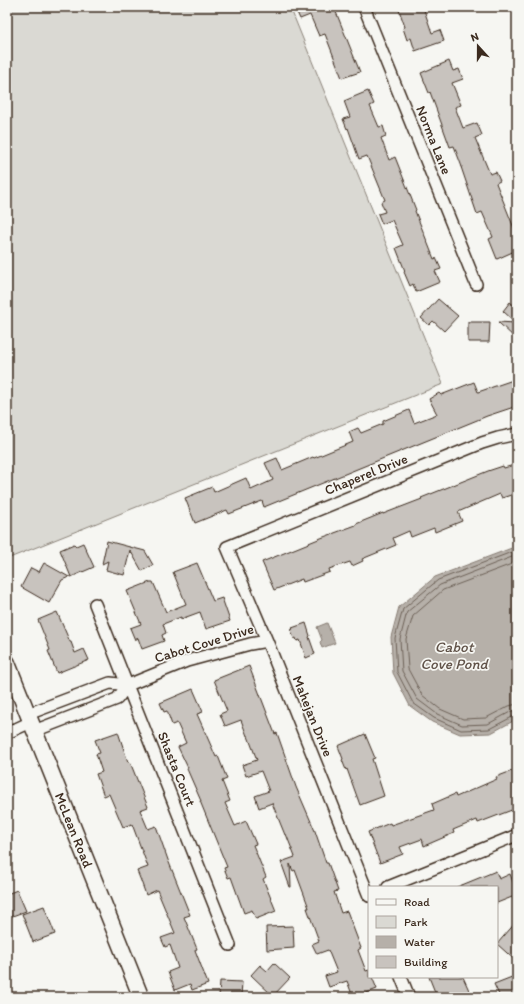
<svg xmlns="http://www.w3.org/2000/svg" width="524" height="1004" font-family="Itim,sans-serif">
  <rect width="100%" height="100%" fill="#f6f6f2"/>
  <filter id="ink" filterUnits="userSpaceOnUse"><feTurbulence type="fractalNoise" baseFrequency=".025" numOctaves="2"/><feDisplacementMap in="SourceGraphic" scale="8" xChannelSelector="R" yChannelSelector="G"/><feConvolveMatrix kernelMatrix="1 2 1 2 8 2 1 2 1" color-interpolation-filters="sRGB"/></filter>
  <g filter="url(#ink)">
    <path fill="#dad9d3" stroke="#8a8278" d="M7,7H290L443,384L7,559Z"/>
    <path fill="#b6b0a9" stroke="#857a71" d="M517,546V719L491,733L460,734L432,722L410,706L393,673L391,637L399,607L435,577Z
      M327,623L335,643L322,648L320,642L322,640L317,627Z"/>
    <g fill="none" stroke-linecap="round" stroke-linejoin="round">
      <path stroke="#6c6056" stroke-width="1" d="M517,550L438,580L403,609L395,638L397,672L413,703L434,718L461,730L489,729L514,716H517
        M517,555L440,585L407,612L400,639L402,671L417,699L437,714L462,725L488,724L512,711L517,710
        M517,562L443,590L413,616L406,639L408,669L422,695L440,709L463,719L486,718L509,706L517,704"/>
    </g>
    <path fill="#c8c3be" stroke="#3b2a1e" d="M303,7H334L360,72L342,78L325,34L319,36L310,15L300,19L296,10Z
      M398,7H423L432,33L440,30L444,41L415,51L411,38L407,40L403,28L405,27Z
      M449,61L453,71L459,69L463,79L452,83L461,105L455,107L463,128L477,123L482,135L475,138L490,174L496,172L500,181L496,183L514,228L517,227V250L497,259L489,239L493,237L482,212L477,214L461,167H462L454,146L450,147L430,92L429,93L421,73Z
      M368,91L374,104L370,106L379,127L383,126L386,136L381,138L389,160L395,157L416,210L415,211L434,259L436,258L441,269L435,271L440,282L416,292L413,284L410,286L404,272L405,271L396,248L403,245L392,220L382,224L378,214L385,212L381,202L385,200L367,156L359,159L348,128L347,129L343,119L350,117L344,101Z
      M438,299L458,316L444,331L433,321L429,325L421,318Z
      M510,302L517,308V340L498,322L516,323L503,311Z
      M468,322H490L489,342H468Z
      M513,380L517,392V406L487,416L264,507L262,501L229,514L227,510L195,523L185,498L212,487L214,492L246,478L251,490L273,480L265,463L277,458L282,470L313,457L314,458L353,442L349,432L358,428L361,433L383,424V421L409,410L414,423L437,414L429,399L439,393L441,395L474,382L478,392Z
      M517,464V493L502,498L500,494L458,512L462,521L435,532L434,528L411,537L409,531L393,538L396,545L362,559L363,561L352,566L350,562L329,569L330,572L303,582L302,579L274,590L262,562L321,538L356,525V524L383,513V514L422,499L421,498L488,471L503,466L504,468Z
      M107,541L145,551L153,565L142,571L130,550L124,575L106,570L108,561L102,564Z
      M83,543L94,567L71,577L60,550L74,544L76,546Z
      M44,563L69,577L62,580L49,603L21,587L31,568L39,572Z
      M197,563L213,601L222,598L230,621L206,629L200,612L181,619V617L163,624L166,633L162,635L164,641L142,649L138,638L135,640L130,628L141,624L127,591L150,582H153L166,612L186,604L173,572Z
      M57,612L70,642H71L75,653L84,649L89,660L57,673L48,651L50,650L38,620Z
      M306,623L310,636L309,637L315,654L306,658L300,640L297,641L296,638L294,639L291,630L293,629L292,628Z
      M249,666L275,734L277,733L296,787L315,831L326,863H328L338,891L334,892L341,913L347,911L361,948L358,950L366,971L369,970V977H372L377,989L356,997H353L347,981L329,987L325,976L337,972L328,950L317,954L312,944L319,941L307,908H309L295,870L293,871L290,864L291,887H290L281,862L295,857L286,834L285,835L272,803L259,808L255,796L269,791L261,771L246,776L242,765L257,760L248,736H247L241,720L225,726L220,714L227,711L214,680Z
      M193,689L203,712L197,714L216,757L218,756L227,779L222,781L230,801L225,803L235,826L246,821L256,844L253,845L266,877L263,879L276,911L256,919L252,910L244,913L231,877L228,878L224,868L227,867L200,801H201L187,769L188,768L178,747L186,743L177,723L172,725L167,711L164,712L160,703Z
      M118,732L128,762H130L148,807L140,810L148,829L156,826L168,860L190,915L184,917L197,949L195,950L208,984L192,990L190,984L175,990L168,972L178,968L170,945L165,947L161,938L175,933L157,890L146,895L141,881L137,871L148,867L132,824L123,827L109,794L104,796L96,774L102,772L96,754L100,753L95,740Z
      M365,734L375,758L372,759L384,796L360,805L347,769L346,770L342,760L343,759L338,746Z
      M517,769V808L478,823L477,820L453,830L454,833L424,846L422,839L400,847L403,854L380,863L368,832L390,823L391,825L434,810L432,804L455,794L456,797L497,779L496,777Z
      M496,871L499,879L510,874L517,893V895L497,903V887H457Z
      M17,890L26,911L7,918V894Z
      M44,906L55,934L33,942L22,914Z
      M517,921V962L497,944Z
      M293,926L294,948L267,950L266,927Z
      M274,963L290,978L273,996L251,975L260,965L267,971Z
      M517,975V997H500L494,984Z
      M429,977H463L472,997H437Z
      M220,981L242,982L241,997H219Z"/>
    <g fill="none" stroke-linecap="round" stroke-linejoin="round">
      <defs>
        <path id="street" d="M364,7L476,284
          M95,604L230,945
          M28,714L110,683L128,685
          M34,731L117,699L128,685L187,661L250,644L267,641
          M7,733L31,722
          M388,887L517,835
          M369,896L267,641L227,547L482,443L498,438L517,434
          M401,977L409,997"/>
        <path id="secondary" d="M7,662L141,997"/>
      </defs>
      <use href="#street" stroke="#3b2a1e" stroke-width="14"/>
      <use href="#secondary" stroke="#3b2a1e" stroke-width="18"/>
      <use href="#street" stroke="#f6f6f2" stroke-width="11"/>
      <use href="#secondary" stroke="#f6f6f2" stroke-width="15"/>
    </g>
  </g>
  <g text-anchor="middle" stroke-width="3.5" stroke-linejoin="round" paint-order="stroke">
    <g font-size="14" fill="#3b2a1e" stroke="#f6f6f2">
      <text transform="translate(434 140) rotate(68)" y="5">Norma Lane</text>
      <text transform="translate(366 474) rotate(-22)" y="5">Chaperel Drive</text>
      <text transform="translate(204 643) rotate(-17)" y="5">Cabot Cove Drive</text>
      <text transform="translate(313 716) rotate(68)" y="5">Mahejan Drive</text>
      <text transform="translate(177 769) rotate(68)" y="5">Shasta Court</text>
      <text transform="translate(74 830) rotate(68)" y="5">McLean Road</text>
    </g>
    <g font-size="15" font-style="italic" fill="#605248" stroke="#f6f6f2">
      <text x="454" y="652">Cabot<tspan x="454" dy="17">Cove Pond</tspan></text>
    </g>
  </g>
  <rect width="524" height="1004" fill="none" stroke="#f6f6f2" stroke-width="24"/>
  <rect x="12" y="12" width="500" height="980" fill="none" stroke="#3b2a1e" stroke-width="1.5" filter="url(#ink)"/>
  <rect x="368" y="886" width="130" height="92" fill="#f6f6f2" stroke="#aba49d"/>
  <rect x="376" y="899" width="20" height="6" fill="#f6f6f2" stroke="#aba49d"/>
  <text x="404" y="906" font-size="12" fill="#3b2a1e">Road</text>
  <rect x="376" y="916" width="20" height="12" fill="#dad9d3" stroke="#aba49d"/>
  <text x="404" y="926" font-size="12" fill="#3b2a1e">Park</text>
  <rect x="376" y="936" width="20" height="12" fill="#b6b0a9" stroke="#aba49d"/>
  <text x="404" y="946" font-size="12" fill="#3b2a1e">Water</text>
  <rect x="376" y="956" width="20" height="12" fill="#c8c3be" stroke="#aba49d"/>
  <text x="404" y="966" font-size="12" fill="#3b2a1e">Building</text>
  <g transform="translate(478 46) rotate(339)" stroke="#f6f6f2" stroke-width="3" paint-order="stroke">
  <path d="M0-3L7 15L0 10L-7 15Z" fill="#3b2a1e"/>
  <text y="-6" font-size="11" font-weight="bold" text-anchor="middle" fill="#3b2a1e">N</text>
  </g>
</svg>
